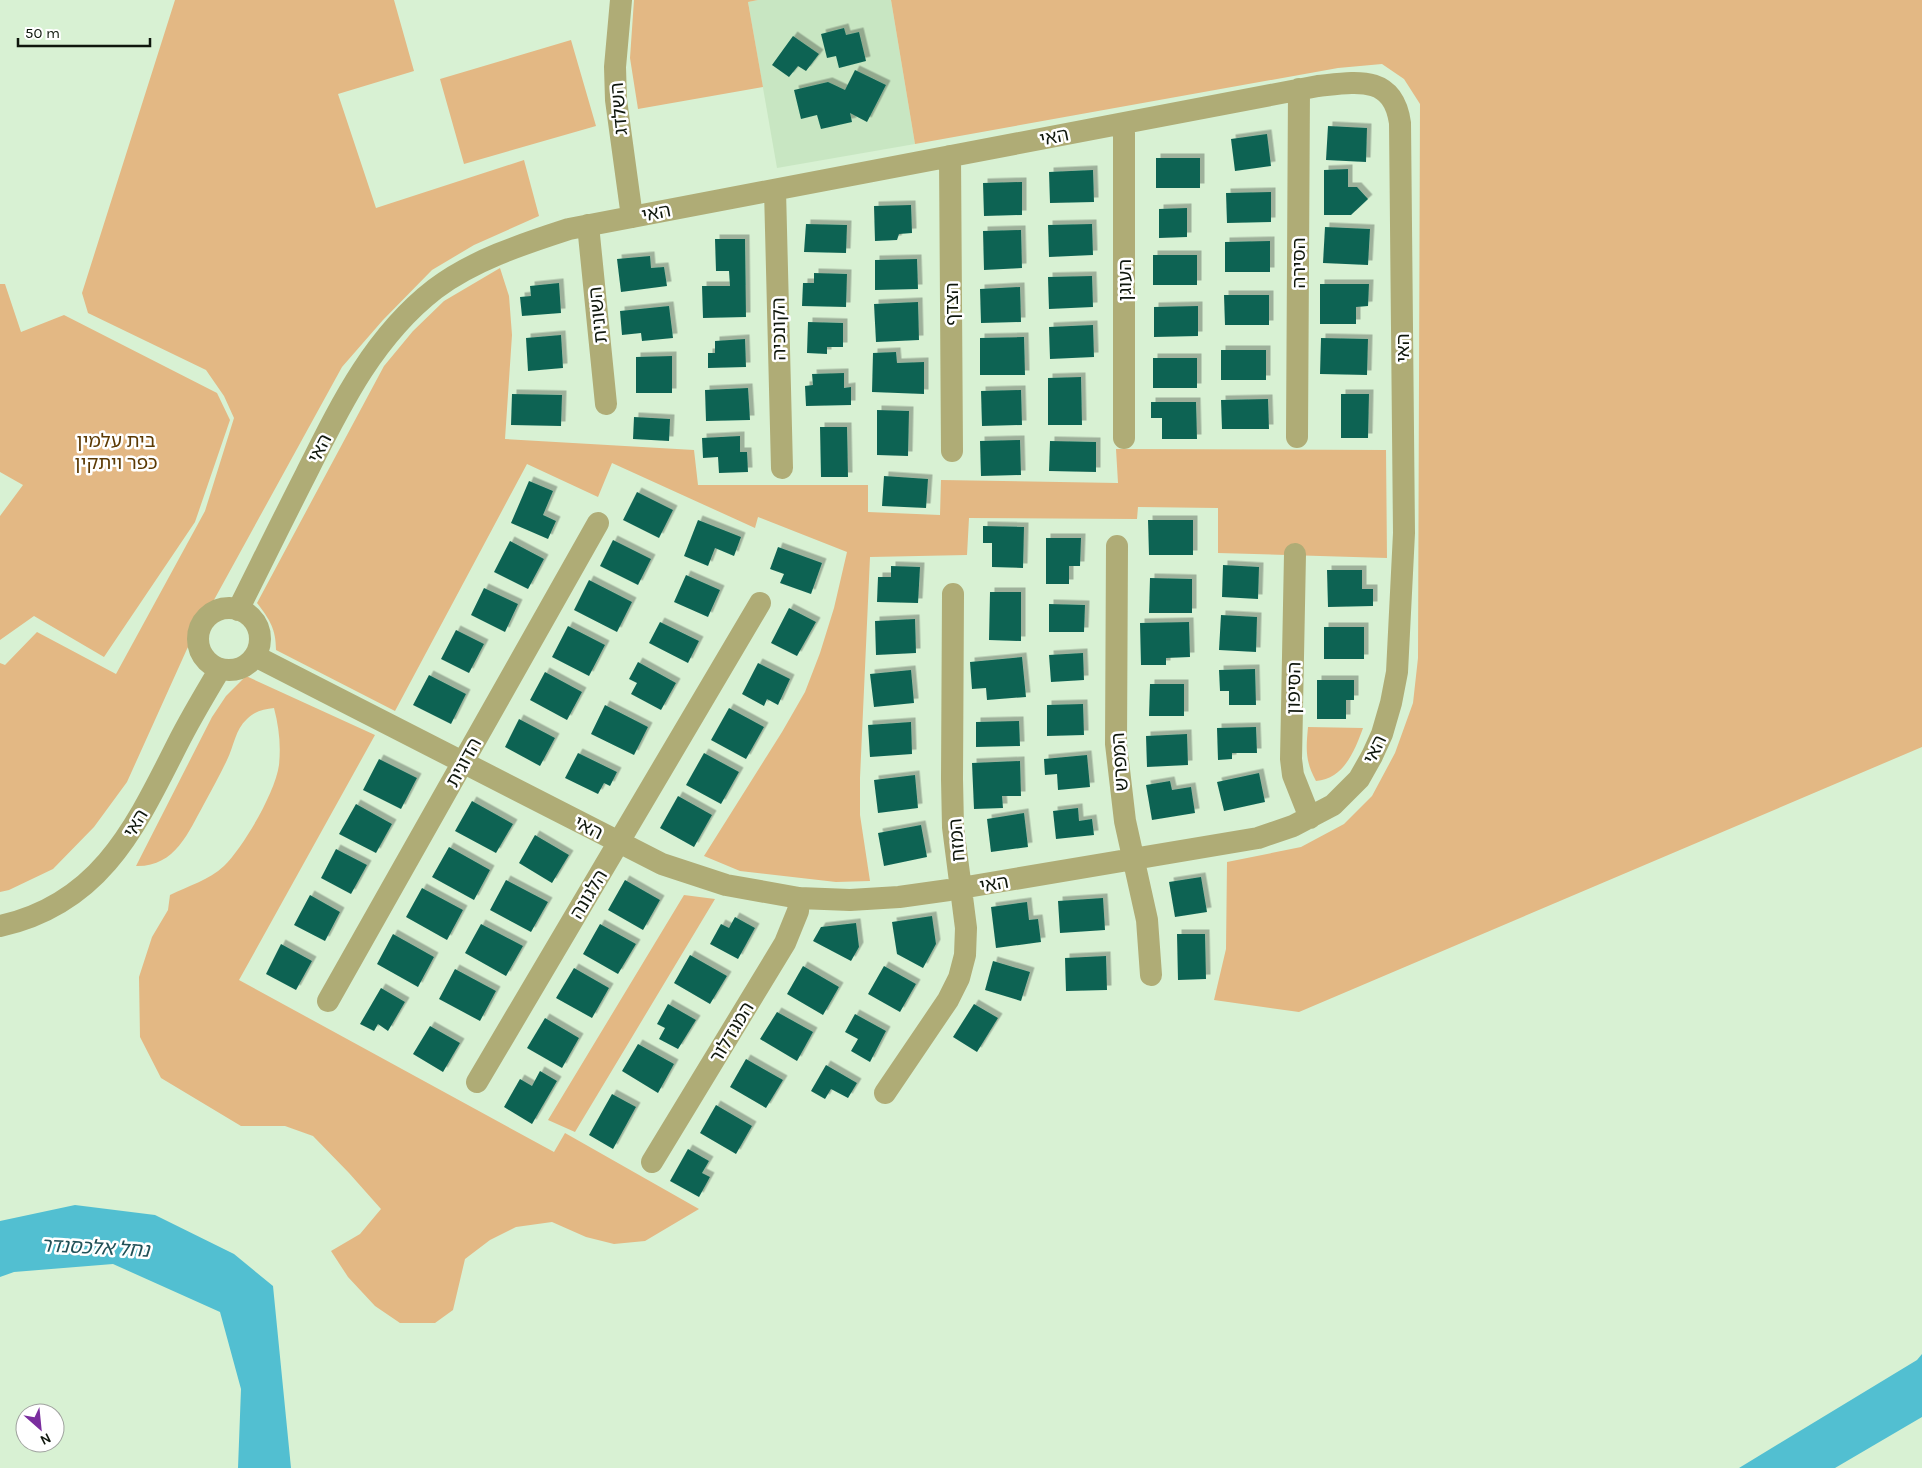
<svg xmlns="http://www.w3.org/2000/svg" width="1922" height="1468" font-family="Karla,'Noto Sans Hebrew',sans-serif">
  <defs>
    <filter id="shadow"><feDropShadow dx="4.5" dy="-4.5" stdDeviation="0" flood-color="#0004"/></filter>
  </defs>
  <rect width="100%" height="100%" fill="#d8f1d3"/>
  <path fill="#c8e6c2" d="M758,0H891L915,144L777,168L748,2Z"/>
  <path fill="#e3b884" d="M175,0H394L414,71L338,94L376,208L524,160L539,216L474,245L432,270L383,320L342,367L187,649L127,782L94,827L53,869L9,890L0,892V663L5,665L37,632L116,674L205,511L234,418L224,396L206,370L88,313L82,293Z
    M634,0H758L748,2L763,87L638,109L630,58Z
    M891,0H1922V747L1299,1012L1214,1000L1226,949L1227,862L1301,847L1344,824L1372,796L1395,753L1413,703L1418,658L1420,104L1404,79L1382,64L1338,68L915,144Z
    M571,40L596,126L464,164L440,79Z
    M500,268L509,296L512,335L505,439L694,450L698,485H868V512L940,515L941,480L1118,483L1116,449L1386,450L1387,558L1218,553V508L1138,507L1137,519L969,518L967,555L870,557L860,778V815L870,881L836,882L740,871L704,856L782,732L805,692L820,653L834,608L847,552L758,517L755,528L612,463L598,497L527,464L395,711L276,650C276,629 270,620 257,603L384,366L413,331L444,301Z
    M0,284H5L21,332L64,315L217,393L230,420L195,522L104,657L34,616L0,640V516L23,485L0,472Z
    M246,676L375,735L239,980L554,1152L565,1133L699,1209L645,1241L614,1244L586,1237L552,1222L516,1227L490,1240L465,1259L453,1310L435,1323H400L375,1306L348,1277L331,1251L360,1234L381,1209L349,1173L313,1136L285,1126H241L161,1078L140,1037L139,977L152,937L168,910L170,895C188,886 209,880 224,866C244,846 275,793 279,765C281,745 279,727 274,708C264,709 255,711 247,719C235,730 234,746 227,760C220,775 212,789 204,804C188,833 175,867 136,866L212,717L226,696Z
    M1308,727L1363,728C1355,750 1344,779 1316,781C1305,761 1306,749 1308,727Z
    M684,895L715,899L575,1132L548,1120Z"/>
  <path fill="#52bfd1" d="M75,1205L155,1215L234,1254L273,1286L291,1468H238L241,1389L220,1312L113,1264L14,1272L0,1277V1221Z
    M1922,1354V1417L1835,1468H1739L1917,1360Z"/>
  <path fill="#0c6453" filter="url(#shadow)" d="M844,28L846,35L859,32L866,61L839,68L836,56L827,58L821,34Z
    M793,36L819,54L806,71L798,66L789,77L772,65Z
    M855,70L886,85L867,122L850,113L852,122L821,129L817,115L801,119L794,90L828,82L845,90Z
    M1328,126L1367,128L1366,162L1326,160Z
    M1267,134L1271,166L1235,171L1231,139Z
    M1156,158H1200V188H1156Z
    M1348,169V187H1357L1368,199L1351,215H1324V170Z
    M1093,170L1094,202L1050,203L1049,172Z
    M1022,182V215L984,216L983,183Z
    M1271,192V222L1227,223L1226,193Z
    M911,205L912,233L899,234L897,240L875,241L874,206Z
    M1187,208V237L1159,238V209Z
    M806,224L847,225L846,253L804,252Z
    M1092,224L1093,255L1049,257L1048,225Z
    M1325,227L1370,229L1368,265L1323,263Z
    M1021,230L1022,268L984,270L983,231Z
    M715,239H745L746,317L703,318L702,286H730L729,271H716Z
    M1270,241V272H1225V242Z
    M1153,255H1197V285H1153Z
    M650,256L651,268L664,267L667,286L621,292L617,259Z
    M917,259L918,289L875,290V260Z
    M814,273L847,274L846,307L802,306L803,283H814Z
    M1092,276L1093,307L1049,309L1048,277Z
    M559,283L561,313L522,316L520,297L531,296L530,286Z
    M1320,284H1369L1368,306L1356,307V324H1320Z
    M1020,287L1021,322L981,323L980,289Z
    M1224,295H1269V325H1225Z
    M918,302L919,340L876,342L874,304Z
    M669,306L673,338L642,341L641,333L622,335L620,311Z
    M1198,306V336L1154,337V307Z
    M808,322L843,323V347H827V354L807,353Z
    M1093,325L1094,357L1050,359L1049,327Z
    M561,335L563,368L528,371L526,338Z
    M1024,337L1025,375H980V338Z
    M1321,338L1368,339L1367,375L1320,374Z
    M745,339L746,367L708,368V353H715V341Z
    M1221,350H1266V380H1221Z
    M896,352L897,363L924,362V394L872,392L873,353Z
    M672,356V393H636V357Z
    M1153,358H1197V388H1153Z
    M844,373V388L851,387V405L806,406L805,386L813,385L812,374Z
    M1081,377L1082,425H1048V378Z
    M748,388L750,420L706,421L705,390Z
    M1021,390L1022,425L982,426L981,391Z
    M512,394L562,395L561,426L511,425Z
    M1341,394H1369L1368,438H1341Z
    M1268,399L1269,429H1222L1221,400Z
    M1151,402H1196L1197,439H1162V418H1151Z
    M877,410L909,411L908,456L877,455Z
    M634,417L670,419L669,441L633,439Z
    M820,427H847L848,477H821Z
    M740,436V452H747L748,472L719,473L718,457L703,458L702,438Z
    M1020,440L1021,475L981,476L980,441Z
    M1050,441L1096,442V472L1049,471Z
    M884,476L928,479L926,508L882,506Z
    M529,481L553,491L543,515L556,521L548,539L511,523Z
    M637,492L673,510L659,538L623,520Z
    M698,520L741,537L734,556L715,548L708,566L684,556Z
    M1148,520H1193V555H1149Z
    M983,526L1024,527L1023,568L992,567V543H983Z
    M1046,538H1081L1080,566H1069V584H1046Z
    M613,540L651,559L638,585L600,566Z
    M510,541L544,559L528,589L494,572Z
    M778,547L822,563L811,594L780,583L784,574L770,569Z
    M1223,565L1259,567L1258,599L1222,597Z
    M891,566L920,567L918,603L877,602L878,577H891Z
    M1327,570H1362V589H1373V606L1328,607Z
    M686,575L720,590L708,617L674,602Z
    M1150,578L1192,579V613H1149Z
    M589,580L632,602L617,632L574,610Z
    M484,588L518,604L505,632L471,615Z
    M990,592H1021V641L989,640Z
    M1049,604L1085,605L1084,632H1049Z
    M789,608L816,622L797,656L771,643Z
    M1221,615L1257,617L1256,652L1219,650Z
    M915,619L916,653L876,655L875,621Z
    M660,622L699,641L688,663L649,643Z
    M1189,622L1190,657L1166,658V665H1141L1140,623Z
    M568,626L605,645L589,676L552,657Z
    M1324,627H1364V659H1324Z
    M456,630L484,644L469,673L441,659Z
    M1083,653L1084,680L1051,682L1049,655Z
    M1022,657L1026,697L987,700L986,688L972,689L970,662Z
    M638,662L676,683L661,710L631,694L637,683L629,679Z
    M758,663L790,679L778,705L767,699L764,706L742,694Z
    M1255,669L1256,705H1229V691H1220L1219,670Z
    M911,670L914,703L874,707L870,674Z
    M545,672L582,692L567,720L530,700Z
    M429,675L466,694L451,724L413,705Z
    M1317,680H1354V700H1346V719H1317Z
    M1150,684H1184V716H1149Z
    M1083,704L1084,735L1047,736V705Z
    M605,705L648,727L634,755L591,734Z
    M729,708L764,727L746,759L711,740Z
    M519,719L555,738L540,766L505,747Z
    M1019,721L1020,746L976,747V722Z
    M911,722L912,754L870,757L868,725Z
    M1256,727L1257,753H1232V759L1218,760L1217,728Z
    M1187,734L1188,765L1147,767L1146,736Z
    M578,753L617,772L610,786L604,783L598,794L565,778Z
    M704,753L739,772L721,804L686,785Z
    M1087,755L1090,787L1058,790L1057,774L1045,775L1044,759Z
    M379,759L417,778L401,809L363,790Z
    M1020,761L1021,796H1002L1003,808L974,809L972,763Z
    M1259,773L1265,802L1224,811L1217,782Z
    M915,775L918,808L878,813L874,780Z
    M1170,781L1172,790L1191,787L1195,813L1152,820L1146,785Z
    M678,796L712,815L694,847L660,828Z
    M472,801L513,824L496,853L455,831Z
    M356,804L392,824L376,853L339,834Z
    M1078,808L1079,821L1092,819L1094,835L1056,839L1053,811Z
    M1024,813L1028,847L991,852L987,819Z
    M921,825L927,857L884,866L878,833Z
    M535,835L569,855L552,883L519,863Z
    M449,847L490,870L474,900L432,877Z
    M336,849L367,865L351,894L321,878Z
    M1201,877L1207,912L1175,917L1169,882Z
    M506,880L548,902L531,932L490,910Z
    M625,880L660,900L643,930L608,910Z
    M422,888L463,910L447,940L406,917Z
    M310,895L340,912L325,941L294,925Z
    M1103,898L1105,930L1060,933L1058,901Z
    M1027,902L1029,920L1038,919L1041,942L996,948L991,907Z
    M932,916L936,944L923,968L897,954L892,922Z
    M735,917L755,928L738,959L710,944L721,924L729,928Z
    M856,923L859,947L851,961L813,941L821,927Z
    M481,924L523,946L506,976L465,953Z
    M600,924L636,944L618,974L583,954Z
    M393,934L434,957L418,987L377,964Z
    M1177,934H1205L1206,979L1178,980Z
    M281,944L312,961L296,990L266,974Z
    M690,955L727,976L710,1004L674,983Z
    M1106,956L1107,990L1066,991L1065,958Z
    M993,961L1030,972L1021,1001L985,990Z
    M803,966L839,987L823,1015L787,994Z
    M884,966L916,984L900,1012L868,994Z
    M574,968L609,988L592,1018L556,998Z
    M455,969L496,991L480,1021L439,999Z
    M381,988L405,1002L388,1031L378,1024L374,1031L360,1024Z
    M668,1004L696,1020L678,1049L659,1039L665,1028L657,1024Z
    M974,1004L998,1018L977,1052L953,1037Z
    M777,1012L813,1032L797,1061L760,1039Z
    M855,1014L886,1031L870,1062L851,1051L858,1039L845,1032Z
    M545,1018L579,1038L562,1068L527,1048Z
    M430,1026L460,1043L443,1072L413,1054Z
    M638,1044L674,1064L658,1093L622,1071Z
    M746,1059L783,1080L766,1108L730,1087Z
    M826,1065L857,1083L848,1098L831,1089L825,1099L811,1091Z
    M540,1071L557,1081L532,1124L504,1107L520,1079L532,1086Z
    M612,1094L636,1107L613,1149L589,1135Z
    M716,1105L752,1126L736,1154L700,1133Z
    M688,1149L709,1161L702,1173L710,1177L699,1197L670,1181Z"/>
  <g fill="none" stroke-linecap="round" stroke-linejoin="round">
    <path stroke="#afac76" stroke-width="22" d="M621,0L615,67L616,100L632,217
      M1124,123V438
      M950,156L952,451
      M775,190L782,468
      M588,225L606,404
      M1297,437L1299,89
      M1117,546L1116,744L1125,821L1147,920L1151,975
      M1295,554L1291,759L1293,775L1310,818
      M198 639a31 31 0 1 1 62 0a31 31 0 1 1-62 0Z
      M238,610C261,564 283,519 306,474C340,406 373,337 435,289C473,260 523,244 569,229L1318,86C1356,82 1393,74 1400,123L1404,533L1397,672L1391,703L1382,734L1372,756L1359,779L1333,805L1293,826L1258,838L949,890L899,897L850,900L799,898L726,885L662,864L255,656
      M0,926C100,904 135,828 177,745C190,719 205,694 220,669
      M328,1001L598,523
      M477,1082L760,603
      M885,1093L948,1000L959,978L965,955L966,928L953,827L952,779L953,594
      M652,1162L785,943L798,911L799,898"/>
  </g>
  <g text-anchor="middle" stroke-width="5" stroke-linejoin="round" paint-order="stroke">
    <g font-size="19" fill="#0f170d" stroke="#fff">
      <text transform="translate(618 109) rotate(-95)" y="7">השלדג</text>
      <text transform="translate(1054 136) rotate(-11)" y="7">האי</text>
      <text transform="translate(656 212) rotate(-11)" y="7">האי</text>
      <text transform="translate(1298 263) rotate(-90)" y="7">הסירה</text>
      <text transform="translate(1124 280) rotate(-90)" y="7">העוגן</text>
      <text transform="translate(951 304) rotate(-90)" y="7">הצדף</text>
      <text transform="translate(597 315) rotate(-96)" y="7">השונית</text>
      <text transform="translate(778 329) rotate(-91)" y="7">הקונכיה</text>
      <text transform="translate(1402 348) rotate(-90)" y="7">האי</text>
      <text transform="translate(319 448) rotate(-63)" y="7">האי</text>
      <text transform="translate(1293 688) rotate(-89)" y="7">הסיפון</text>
      <text transform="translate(1374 749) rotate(-64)" y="7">האי</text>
      <text transform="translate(463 762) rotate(-61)" y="7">הדוגית</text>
      <text transform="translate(1119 762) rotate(-94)" y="7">המפרש</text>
      <text transform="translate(135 823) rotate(-59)" y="7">האי</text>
      <text transform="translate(589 827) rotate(27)" y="7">האי</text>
      <text transform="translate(956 840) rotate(-95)" y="7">המזח</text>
      <text transform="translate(994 883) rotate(-10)" y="7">האי</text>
      <text transform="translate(588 894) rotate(-59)" y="7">הלגונה</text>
      <text transform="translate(731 1032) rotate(-59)" y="7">המגדלור</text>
    </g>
    <g font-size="19" fill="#5c3a04" stroke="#fff">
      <text x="116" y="447">בית עלמין<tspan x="116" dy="22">כפר ויתקין</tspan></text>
    </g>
    <g font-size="20" font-style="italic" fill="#205057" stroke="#fff">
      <text transform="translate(95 1247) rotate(3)" y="7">נחל אלכסנדר</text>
    </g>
  </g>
  <g transform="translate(40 1428) rotate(153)"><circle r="24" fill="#ffffff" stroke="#9fa29e"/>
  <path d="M0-4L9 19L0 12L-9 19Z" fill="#7a2d9e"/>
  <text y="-8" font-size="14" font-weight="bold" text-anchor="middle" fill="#0f170d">N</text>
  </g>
  <path d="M18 38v8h132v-8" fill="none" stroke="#0f170d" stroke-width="2.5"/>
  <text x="25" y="38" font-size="15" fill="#0f170d" stroke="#ffffff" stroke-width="4" paint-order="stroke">50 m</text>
</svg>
